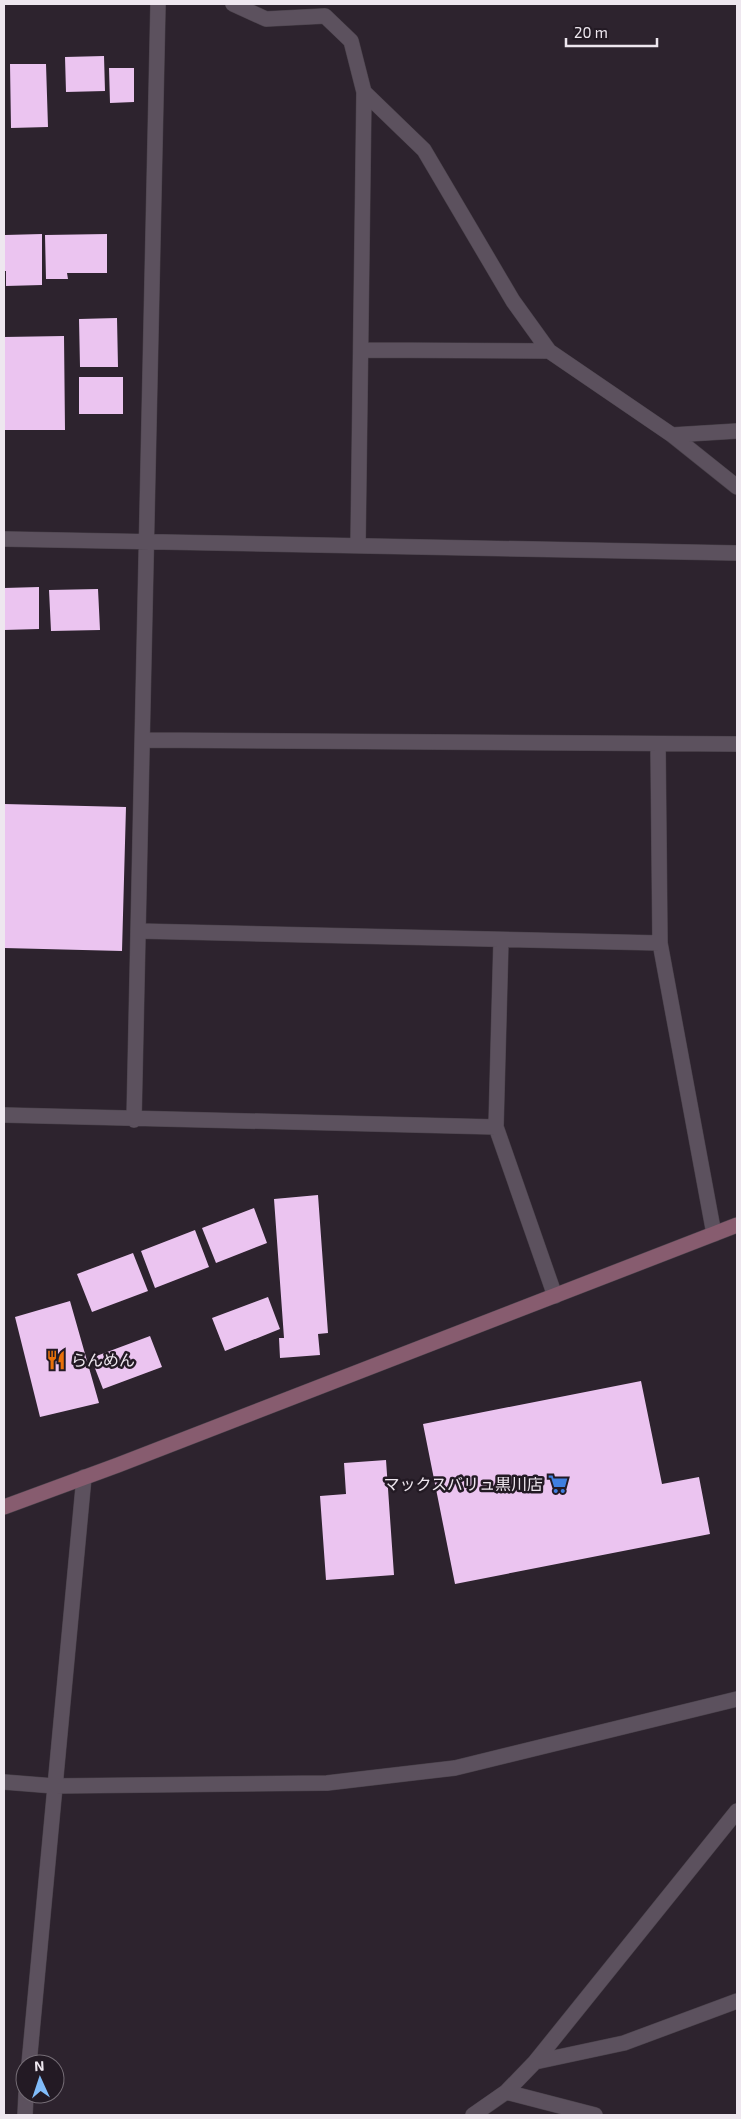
<svg xmlns="http://www.w3.org/2000/svg" width="741" height="2119" font-family="'Exo 2','Noto Sans JP',sans-serif">
  <rect width="100%" height="100%" fill="#2d232e"/>
  <path fill="#ebc4f0" d="M104,56L105,91L66,92L65,57Z
    M10,64H46L48,127L11,128Z
    M109,68H134V102L110,103Z
    M42,234V285L6,286V271H4L5,235Z
    M107,234V273H67L68,279H46L45,235Z
    M117,318L118,367H80L79,319Z
    M64,336L65,430H4V337Z
    M79,377H123V414H79Z
    M39,587V629L4,630V588Z
    M98,589L100,630L51,631L49,590Z
    M4,804L126,807L122,951L4,948Z
    M318,1195L328,1333L318,1334L320,1355L280,1358L279,1338H284L274,1199Z
    M254,1208L267,1243L216,1263L202,1228Z
    M195,1230L209,1267L155,1288L141,1251Z
    M133,1253L148,1291L92,1312L77,1274Z
    M268,1297L280,1329L225,1351L212,1318Z
    M70,1301L99,1403L40,1417L15,1317Z
    M150,1336L162,1367L103,1389L91,1358Z
    M641,1381L662,1484L699,1477L710,1534L455,1584L423,1424Z
    M386,1460L394,1575L326,1580L320,1496L346,1494L344,1463Z"/>
  <g fill="none" stroke-linecap="round" stroke-linejoin="round">
    <defs>
      <path id="street" d="M233,4L266,19L325,16L351,41L364,92L424,150L513,301L549,351L672,435L737,487
        M361,350L549,351
        M672,435L737,431
        M4,539L737,553
        M358,546L364,92
        M143,740L737,744
        M658,744L660,943L714,1234
        M138,931L660,943
        M4,1115L496,1127L555,1296
        M134,1120L158,4
        M496,1127L501,940
        M4,1782L54,1786L327,1783L455,1768L737,1699
        M535,2062L624,2043L737,2001
        M29,2064L84,1477
        M506,2092L595,2115
        M25,2115L26,2094
        M473,2115L506,2092L535,2062L737,1811"/>
      <path id="secondary" d="M4,1507L118,1465L737,1225"/>
    </defs>
    <use href="#street" stroke="#49414a" stroke-width="16"/>
    <use href="#secondary" stroke="#49414a" stroke-width="16"/>
    <use href="#street" stroke="#5c515e" stroke-width="15"/>
    <use href="#secondary" stroke="#875c6f" stroke-width="15"/>
  </g>
  <defs>
    <symbol id="restaurant-bare" viewBox="-9 -9 18 18"><path d="M-5-6h1v4h1v-4h1v4h1v-4h1v5L-1.5 .5V6h-2V.5L-5-1ZM5-6V6H3V1.5H1.5Q1.5-4 5-6Z" fill="#e8710a" stroke="#231a24" stroke-width="2.5" paint-order="stroke"/></symbol>
    <symbol id="supermarket-bare" viewBox="-9 -9 18 18"><path d="M-6-5.5h2.5l.6 2H6L4.5 2H-2.5L-4.4-4H-6ZM-1.5 3.2a1.3 1.3 0 1 0 .1 0ZM3 3.2a1.3 1.3 0 1 0 .1 0Z" fill="#3f7fe0" stroke="#231a24" stroke-width="2.5" paint-order="stroke"/></symbol>
  </defs>
  <g fill-rule="evenodd">
    <use href="#restaurant-bare" x="42" y="1346" width="28" height="28"/>
    <use href="#supermarket-bare" x="544" y="1470" width="28" height="28"/>
  </g>
  <g text-anchor="middle" stroke-width="5" stroke-linejoin="round" paint-order="stroke">
    <g font-size="16" fill="#eee7ef" stroke="#231a24" text-anchor="start">
      <text x="71" y="1366">らんめん</text>
      <text x="543" y="1490" text-anchor="end">マックスバリュ黒川店</text>
    </g>
  </g>
  <rect width="741" height="2119" fill="none" stroke="#eee7ef" stroke-width="10"/>
  <g transform="translate(40 2079) rotate(357)"><circle r="24" fill="#231a24" stroke="#746c75"/>
  <path d="M0-4L9 19L0 12L-9 19Z" fill="#81bcfa"/>
  <text y="-8" font-size="14" font-weight="bold" text-anchor="middle" fill="#eee7ef">N</text>
  </g>
  <path d="M566 38v8h91v-8" fill="none" stroke="#eee7ef" stroke-width="2.5"/>
  <text x="574" y="38" font-size="15" fill="#eee7ef" stroke="#231a24" stroke-width="4" paint-order="stroke">20 m</text>
</svg>
